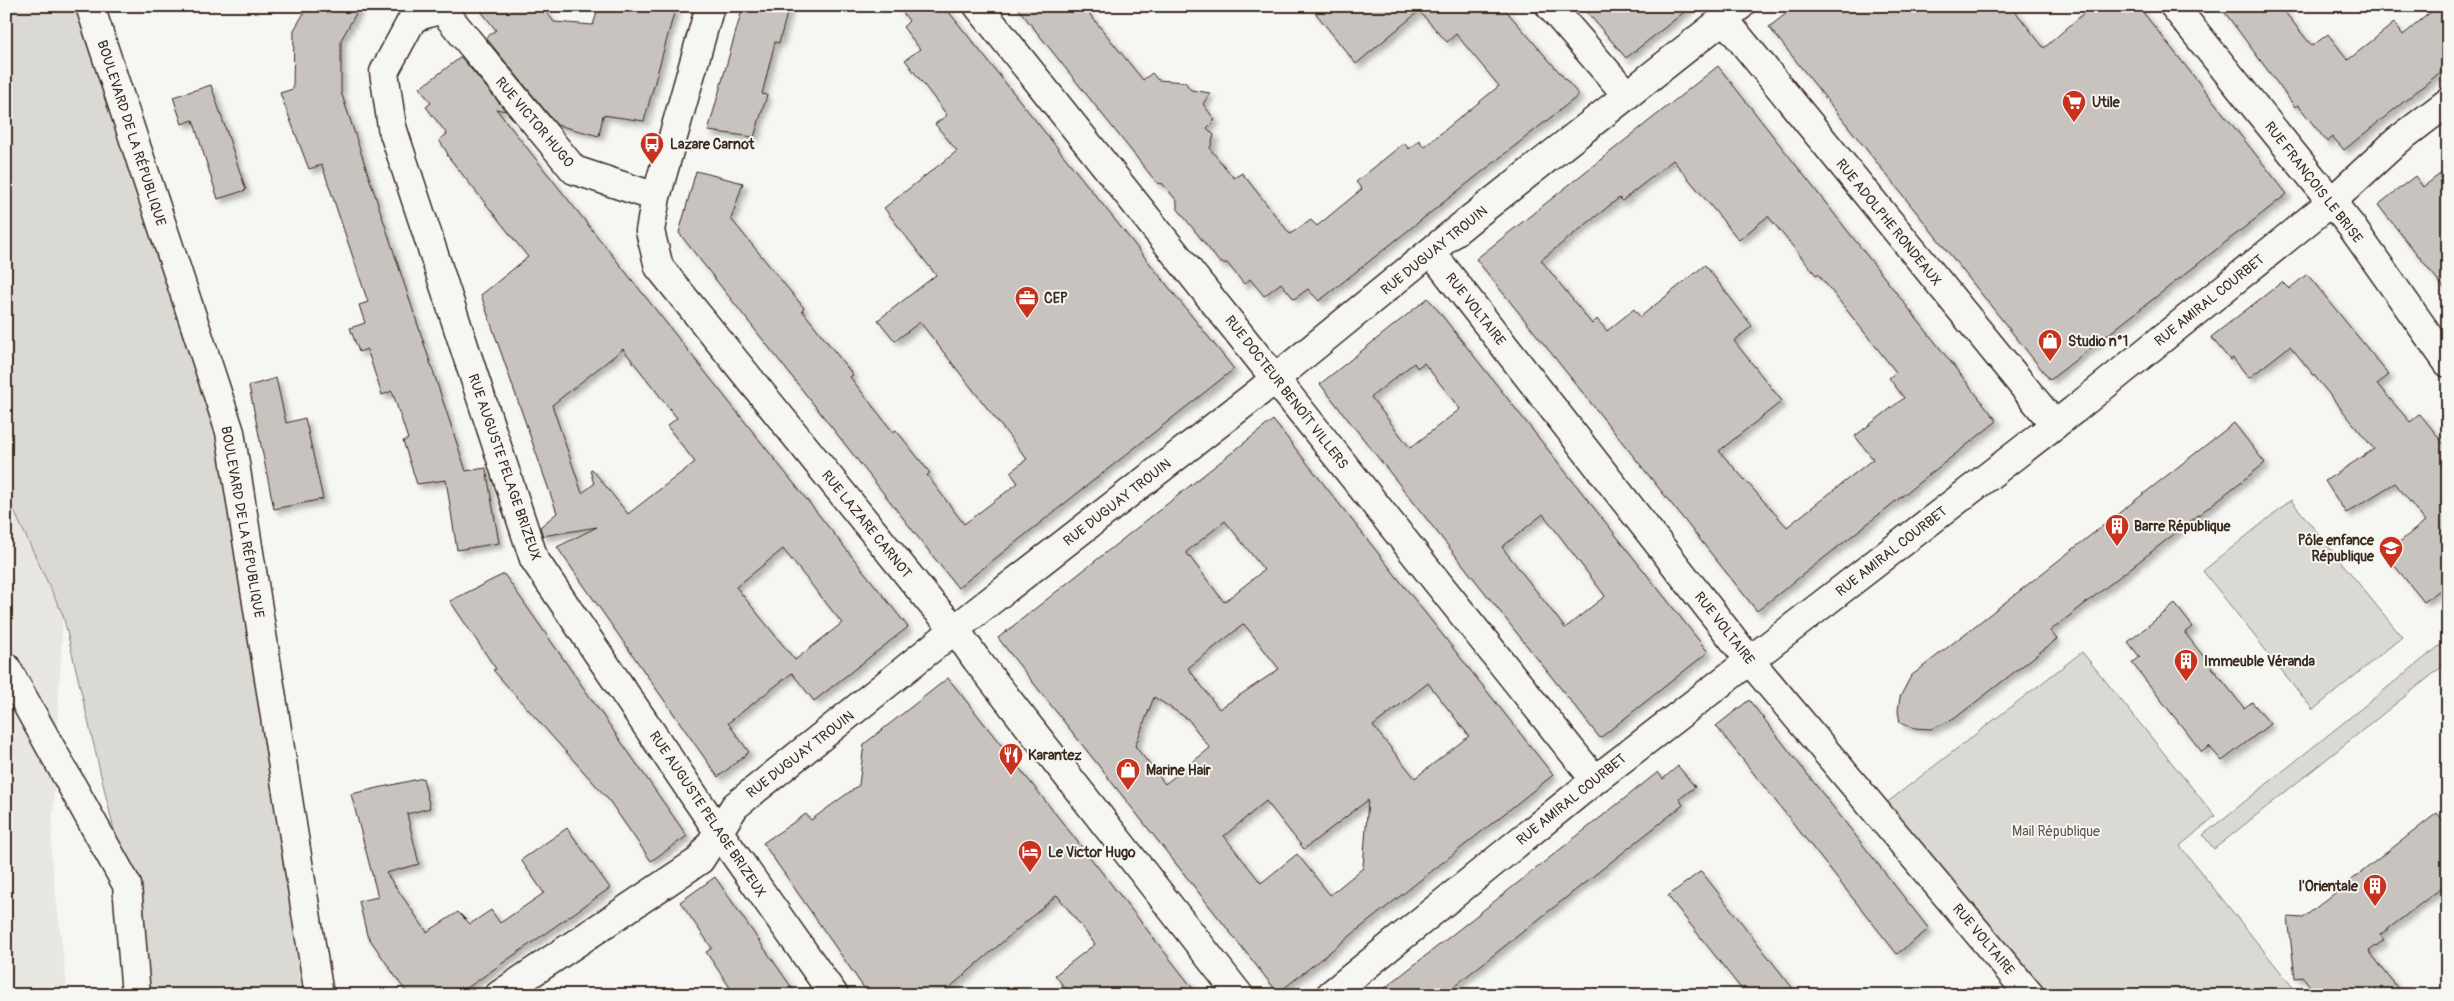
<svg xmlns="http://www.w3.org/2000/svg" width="2454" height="1001" font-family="Pangolin,sans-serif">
  <defs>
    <filter id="shadow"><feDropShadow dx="4.5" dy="4.5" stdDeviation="2.5" flood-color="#0004"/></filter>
  </defs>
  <rect width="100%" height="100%" fill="#f6f6f2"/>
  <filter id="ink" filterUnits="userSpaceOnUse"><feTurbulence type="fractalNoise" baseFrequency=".02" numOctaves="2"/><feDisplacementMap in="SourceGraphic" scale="10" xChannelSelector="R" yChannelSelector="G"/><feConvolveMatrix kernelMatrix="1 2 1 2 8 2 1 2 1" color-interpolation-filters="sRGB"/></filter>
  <g filter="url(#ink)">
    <path fill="#e8e7e2" d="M6,495L63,615L51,856L68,995H6Z"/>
    <path fill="#dad9d3" stroke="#8a8278" d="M6,6H90L230,432L319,995H136L127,885L63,615L6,494Z
      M2291,500L2402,637L2313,710L2203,571Z
      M2448,639V662L2214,849L2203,835Z
      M2082,652L2215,816L2180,846L2299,995H2030L1876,811Z"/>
    <path fill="#c8c3be" stroke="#3b2a1e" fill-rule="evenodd" filter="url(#shadow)" d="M308,6H360L341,40V92L466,471L486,468L499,543L457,550L446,480L417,484L403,441L408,439L392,391L382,395L367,349L359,352L350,328L365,323L359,305L368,302L322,165L309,169L280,93L293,89L294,30Z
      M477,6H542L554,22L593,25L599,6H676L644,121L603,115L599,136L557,125L486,38L496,30Z
      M743,6H789L779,43L775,42L762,94L767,95L754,137L708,131Z
      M898,6H944L1234,369L958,588L679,233L696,171L743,183L731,219L804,308L802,310L853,375L850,377L893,432L896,430L930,473L927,475L964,524L1018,483L1010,472L1027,459L920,322L895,341L878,320L936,275L884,208L957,151L935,124L947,115L905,60L920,49L903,27L909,21Z
      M1016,6H1083L1143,80L1152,73L1158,80L1185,82L1191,90L1210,93L1203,104L1215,120L1207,128L1214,135L1210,149L1234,178L1242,173L1290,234L1311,220L1317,226L1362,189L1356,182L1404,143L1409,149L1419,140L1424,147L1499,86L1456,34L1447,42L1419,11L1356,64L1310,6H1502L1579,95L1319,301L1308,289L1294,299L1281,283L1264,296L1250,279L1244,284L1227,263H1220L1177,208V201L1163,184L1157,183Z
      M1582,6H1692L1626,58Z
      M1796,6H2011L2044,48L2092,6H2138L2287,194L2050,380L1769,27Z
      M2220,6H2280L2312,46L2328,34L2348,60L2394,23L2403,35L2438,6H2448V66L2344,150L2333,137L2327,142L2298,105L2295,107Z
      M461,57L506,111L496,109L908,627L814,701L792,673L728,723L749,752L718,777L557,547L597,527L543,536L540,527L557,513L481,295L528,257L447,155L448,154L439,140L447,134L426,107L431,103L420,88ZM623,349L677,418L667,426L695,462L628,514L592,469L590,470L594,484L582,493L552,405ZM783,549L842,623L795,660L736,587Z
      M1718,66L1997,421L1757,611L1476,259ZM1673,160L1739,240L1768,216L1816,275L1818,274L1896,372L1889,378L1904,398L1855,436L1873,459L1787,527L1719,451L1782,401L1734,341L1752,326L1705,265L1640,317L1634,309L1607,331L1597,319L1592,324L1541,260L1619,198L1622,201Z
      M211,85L246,190L218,199L193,120L182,124L173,97Z
      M2448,168V293L2378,205L2415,176L2423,187Z
      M2307,274L2389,375L2377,384L2410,422L2420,414L2448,449V584L2424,602L2385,554L2425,521L2395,483L2346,513L2325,481L2374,449L2290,346L2249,378L2233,358L2230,360L2211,337L2282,282L2289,289Z
      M1428,298L1708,652L1600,738L1320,384ZM1414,363L1417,368L1424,363L1460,409L1410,448L1371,397ZM1543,514L1605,596L1565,628L1502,547Z
      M276,378L286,423L305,418L323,499L274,509L249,386Z
      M1273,420L1553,775L1278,993L998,638ZM1225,521L1264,570L1224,602L1186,552ZM1244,624L1279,669L1219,709L1188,668ZM1428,683L1469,736L1415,778L1373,726ZM1154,697L1188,719L1210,748L1165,784L1135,746ZM1368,800L1363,868L1330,895L1297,854L1261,883L1224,836L1266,801L1304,849Z
      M2234,423L2265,463L2050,631L2057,639L1954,719L1931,729L1914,728L1900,723L1898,711L1900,697L1911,676Z
      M504,574L687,836L651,861L608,799L493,670L496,669L450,601Z
      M2175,604L2193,627L2185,633L2244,708L2252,702L2270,724L2222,761L2209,746L2202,752L2132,663L2140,657L2128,642Z
      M948,678L1134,913L1198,995H1070L1055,975L1095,944L1057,895L941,995H869L763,843L806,814L811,820L859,785L864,744Z
      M1749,700L1929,929L1897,954L1716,726Z
      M1678,766L1695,787L1679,799L1683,805L1443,995H1376L1658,772L1663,779Z
      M423,778L430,808L407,814L419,864L386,873L427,932L458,912L470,924L491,910L500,923L544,893L521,860L567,828L610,888L457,995H408L367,935L359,901L378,897L351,794Z
      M2437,813L2448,826V883L2380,935L2384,940L2369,951L2403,995H2317L2303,977L2295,978L2288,917L2303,918Z
      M1701,871L1798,995H1746L1668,896Z
      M715,877L764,948L797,995H735L706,952L712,948L680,902Z"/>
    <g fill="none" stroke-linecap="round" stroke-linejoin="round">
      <defs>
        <path id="minor" d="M90,6L230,432L319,995
          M443,6L442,9L574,170L656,197
          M710,6L656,197L650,231L659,267L931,603L955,629L976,659L1239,995
          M978,6L1595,780
          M1550,6L1627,95
          M2174,6L2351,226L2448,363
          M442,9L413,18L384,72L392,127L534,559L718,831L834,995
          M1724,19L2055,425
          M1431,252L1750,661L2030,995
          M6,667L127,885L136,995
          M499,995L700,860L735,806L979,610L1254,396L1473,217L1740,6
          M1330,995L1595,780L2074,410L2330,203L2397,141L2448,102"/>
      </defs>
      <use href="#minor" stroke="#3b2a1e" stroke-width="31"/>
      <use href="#minor" stroke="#f6f6f2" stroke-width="28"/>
    </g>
  </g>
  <defs>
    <symbol id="supermarket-pin" viewBox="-11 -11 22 30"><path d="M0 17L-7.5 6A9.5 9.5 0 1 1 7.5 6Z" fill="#c8321e" stroke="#f6f6f2"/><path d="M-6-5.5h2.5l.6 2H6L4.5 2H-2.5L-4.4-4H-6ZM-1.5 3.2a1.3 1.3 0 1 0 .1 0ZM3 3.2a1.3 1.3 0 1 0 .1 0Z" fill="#fff"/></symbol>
    <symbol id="bus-pin" viewBox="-11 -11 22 30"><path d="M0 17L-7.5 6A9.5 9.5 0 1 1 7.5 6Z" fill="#c8321e" stroke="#f6f6f2"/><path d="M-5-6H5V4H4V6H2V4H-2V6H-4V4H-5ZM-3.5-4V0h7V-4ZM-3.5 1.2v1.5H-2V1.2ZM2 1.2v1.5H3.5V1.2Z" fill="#fff"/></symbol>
    <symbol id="office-pin" viewBox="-11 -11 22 30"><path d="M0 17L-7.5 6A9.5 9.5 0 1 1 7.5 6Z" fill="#c8321e" stroke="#f6f6f2"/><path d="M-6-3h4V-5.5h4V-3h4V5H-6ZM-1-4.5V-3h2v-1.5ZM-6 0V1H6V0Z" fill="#fff"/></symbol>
    <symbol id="shop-pin" viewBox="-11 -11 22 30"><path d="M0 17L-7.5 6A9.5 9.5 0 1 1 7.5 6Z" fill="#c8321e" stroke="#f6f6f2"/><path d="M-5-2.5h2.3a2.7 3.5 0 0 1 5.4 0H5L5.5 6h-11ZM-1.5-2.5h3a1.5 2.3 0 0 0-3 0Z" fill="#fff"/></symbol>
    <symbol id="building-pin" viewBox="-11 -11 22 30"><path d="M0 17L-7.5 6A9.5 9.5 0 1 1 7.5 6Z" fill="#c8321e" stroke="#f6f6f2"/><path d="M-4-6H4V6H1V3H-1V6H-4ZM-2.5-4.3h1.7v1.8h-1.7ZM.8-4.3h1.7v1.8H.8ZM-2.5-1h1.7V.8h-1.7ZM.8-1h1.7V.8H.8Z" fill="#fff"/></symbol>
    <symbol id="school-pin" viewBox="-11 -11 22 30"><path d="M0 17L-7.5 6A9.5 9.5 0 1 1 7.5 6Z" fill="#c8321e" stroke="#f6f6f2"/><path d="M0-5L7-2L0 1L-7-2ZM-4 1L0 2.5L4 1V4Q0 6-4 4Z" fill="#fff"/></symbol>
    <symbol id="restaurant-pin" viewBox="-11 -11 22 30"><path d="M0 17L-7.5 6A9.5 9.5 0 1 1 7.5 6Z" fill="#c8321e" stroke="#f6f6f2"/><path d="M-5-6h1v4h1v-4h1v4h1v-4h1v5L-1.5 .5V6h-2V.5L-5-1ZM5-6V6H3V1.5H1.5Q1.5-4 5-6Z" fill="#fff"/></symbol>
    <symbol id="hotel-pin" viewBox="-11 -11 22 30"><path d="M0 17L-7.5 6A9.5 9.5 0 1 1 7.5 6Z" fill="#c8321e" stroke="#f6f6f2"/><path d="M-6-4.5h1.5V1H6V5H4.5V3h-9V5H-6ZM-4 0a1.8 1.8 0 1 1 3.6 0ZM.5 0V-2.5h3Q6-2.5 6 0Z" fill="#fff"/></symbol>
  </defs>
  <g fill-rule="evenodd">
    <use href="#supermarket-pin" x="2060" y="88" width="28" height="38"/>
    <use href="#bus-pin" x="638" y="130" width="28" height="38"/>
    <use href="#office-pin" x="1013" y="284" width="28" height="38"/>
    <use href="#shop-pin" x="2036" y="327" width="28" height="38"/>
    <use href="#building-pin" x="2103" y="512" width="28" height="38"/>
    <use href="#school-pin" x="2377" y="534" width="28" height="38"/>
    <use href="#building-pin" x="2172" y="647" width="28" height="38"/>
    <use href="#restaurant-pin" x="997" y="741" width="28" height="38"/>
    <use href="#shop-pin" x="1114" y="756" width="28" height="38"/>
    <use href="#hotel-pin" x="1016" y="838" width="28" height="38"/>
    <use href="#building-pin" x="2361" y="872" width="28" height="38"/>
  </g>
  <g text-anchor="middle" stroke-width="4" stroke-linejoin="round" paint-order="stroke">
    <g font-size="14" font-weight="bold" fill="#3b2a1e" stroke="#f6f6f2" text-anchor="start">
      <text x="2092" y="107">Utile</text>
      <text x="670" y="149">Lazare Carnot</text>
      <text x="1044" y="303">CEP</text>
      <text x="2068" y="346">Studio n°1</text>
      <text x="2134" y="531">Barre République</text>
      <text x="2374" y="545" text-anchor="end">Pôle enfance<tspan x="2374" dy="16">République</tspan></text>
      <text x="2204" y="666">Immeuble Véranda</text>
      <text x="1028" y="760">Karantez</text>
      <text x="1146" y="775">Marine Hair</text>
      <text x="1048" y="857">Le Victor Hugo</text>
      <text x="2358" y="891" text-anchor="end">l'Orientale</text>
    </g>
    <g font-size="14" fill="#3b2a1e" stroke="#f6f6f2">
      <text transform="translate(535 122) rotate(50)" y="5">RUE VICTOR HUGO</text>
      <text transform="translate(132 133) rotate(72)" y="5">BOULEVARD DE LA RÉPUBLIQUE</text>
      <text transform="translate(2314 182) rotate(52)" y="5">RUE FRANÇOIS LE BRISE</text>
      <text transform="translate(1889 222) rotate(51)" y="5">RUE ADOLPHE RONDEAUX</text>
      <text transform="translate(1434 250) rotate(-39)" y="5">RUE DUGUAY TROUIN</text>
      <text transform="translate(2209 300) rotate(-39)" y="5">RUE AMIRAL COURBET</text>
      <text transform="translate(1476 309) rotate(52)" y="5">RUE VOLTAIRE</text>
      <text transform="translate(1287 392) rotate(52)" y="5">RUE DOCTEUR BENOÎT VILLERS</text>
      <text transform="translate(505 467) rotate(71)" y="5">RUE AUGUSTE PELAGE BRIZEUX</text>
      <text transform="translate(1117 502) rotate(-38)" y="5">RUE DUGUAY TROUIN</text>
      <text transform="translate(243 522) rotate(80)" y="5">BOULEVARD DE LA RÉPUBLIQUE</text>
      <text transform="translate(867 524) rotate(51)" y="5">RUE LAZARE CARNOT</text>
      <text transform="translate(1891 551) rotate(-38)" y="5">RUE AMIRAL COURBET</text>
      <text transform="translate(1725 628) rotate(52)" y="5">RUE VOLTAIRE</text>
      <text transform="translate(800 754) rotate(-38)" y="5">RUE DUGUAY TROUIN</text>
      <text transform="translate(1571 799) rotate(-39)" y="5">RUE AMIRAL COURBET</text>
      <text transform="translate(708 814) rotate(56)" y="5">RUE AUGUSTE PELAGE BRIZEUX</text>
      <text transform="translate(1984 939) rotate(50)" y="5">RUE VOLTAIRE</text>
    </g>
    <g font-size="14" fill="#63564b" stroke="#f6f6f2">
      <text x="2056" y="836">Mail République</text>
    </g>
  </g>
  <rect width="2454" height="1001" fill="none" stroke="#f6f6f2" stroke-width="25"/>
  <rect x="12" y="12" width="2429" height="976" fill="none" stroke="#3b2a1e" stroke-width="2" filter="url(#ink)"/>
</svg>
